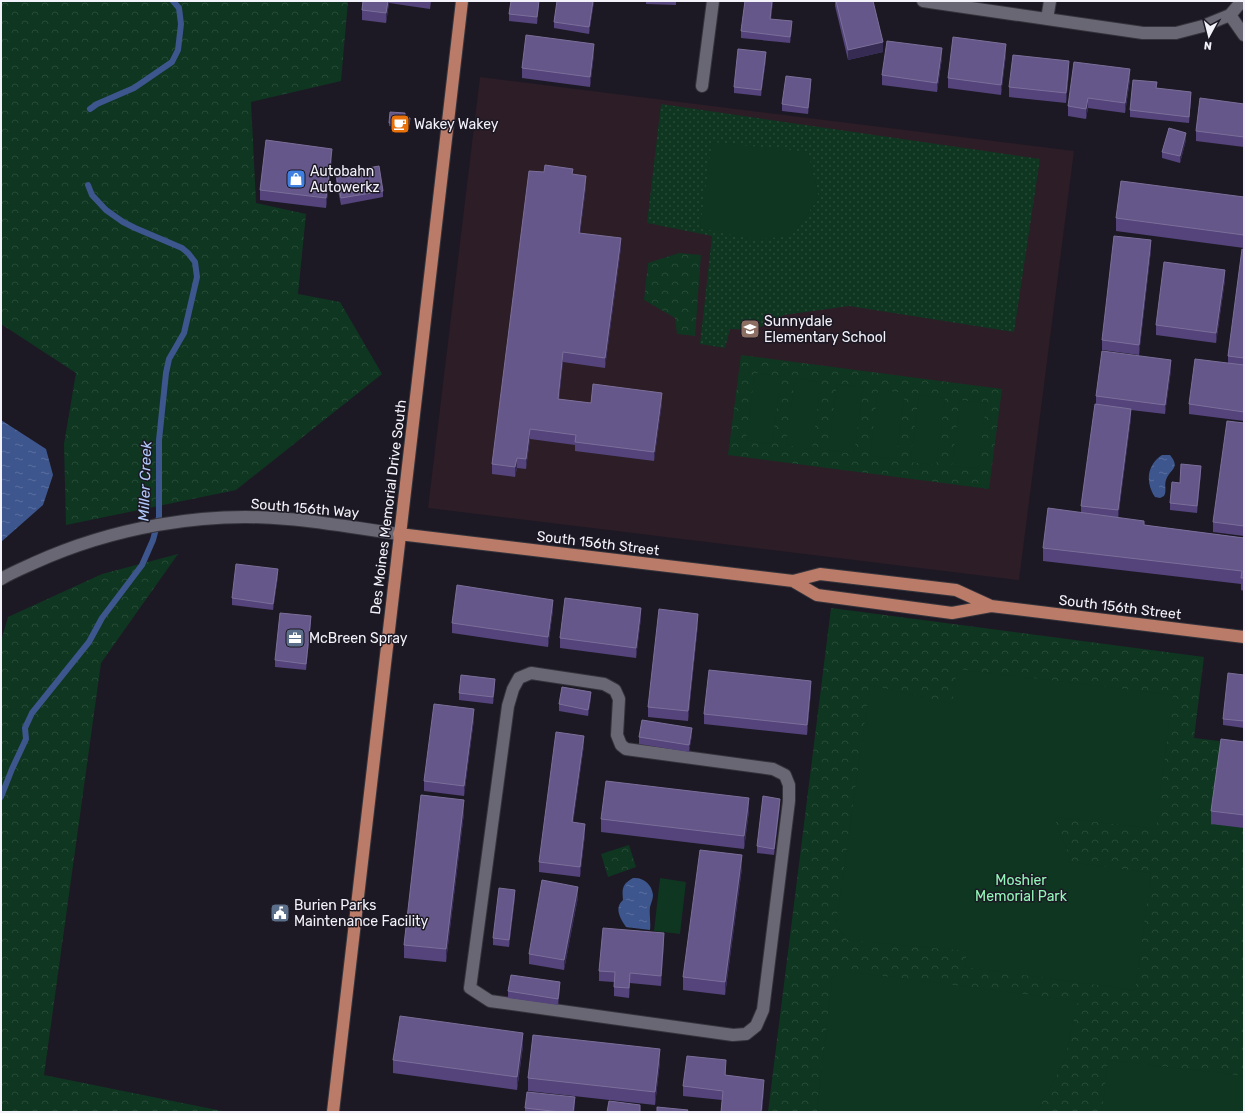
<svg xmlns="http://www.w3.org/2000/svg" width="1245" height="1113" font-family="Rubik,sans-serif">
  <defs>
    <pattern id="grass-dots" width="8" height="8" patternUnits="userSpaceOnUse"><rect width="8" height="8" fill="#0f3620"/><path d="M2 2h.1M6 6h.1" fill="none" stroke="#274a36" stroke-width="1.8" stroke-linecap="round"/></pattern>
    <pattern id="forest-crowns" width="20" height="18" patternUnits="userSpaceOnUse"><rect width="20" height="18" fill="#0f3620"/><path d="M2 6a3 3 0 1 1 6 0M12 15a3 3 0 1 1 6 0" fill="none" stroke="#274a36"/></pattern>
    <pattern id="water-ripples" width="26" height="14" patternUnits="userSpaceOnUse"><rect width="26" height="14" fill="#3d568e"/><path d="M2 4q2-2 4 0t4 0M15 11q2-2 4 0t4 0" fill="none" stroke="#5a6f9f"/></pattern>
  </defs>
  <rect width="100%" height="100%" fill="#1c1924"/>
  <path fill="#2c1d27" d="M480,77L1074,151L1019,580L428,508Z"/>
  <path fill="url(#grass-dots)" d="M661,104L1040,159L1014,332L849,306L784,315L755,330L730,329L725,348L700,344L712,236L647,223Z"/>
  <path fill="url(#forest-crowns)" d="M1,1H348L341,81L251,102L256,203L306,214L298,294L340,302L382,374L236,490L66,525L64,444L76,373L1,324Z
    M679,253L701,255L695,336L677,334L675,318L644,300L648,263Z
    M741,355L1002,389L989,489L728,455Z
    M178,554L101,663L44,1075L227,1112H1V641L8,617L102,574Z
    M831,608L1204,657L1194,738L1244,744V1112H768Z
    M629,845L636,867L608,877L601,854Z"/>
  <path fill="#0f3620" d="M712,142L808,152L819,198L792,235L756,240L700,228Z
    M755,373L781,377L772,444L746,440Z
    M795,378L821,382L812,449L786,445Z
    M837,384L863,387L854,454L828,450Z
    M878,390L905,393L896,459L870,456Z
    M919,395L945,398L936,465L910,462Z
    M960,400L986,403L978,469L952,466Z
    M957,669L1173,695L1156,829L1054,817L1069,855L1070,862L1151,873L1135,990L965,967L967,951L847,940L836,924L870,685L952,704Z
    M660,878L686,882L680,934L654,931Z
    M843,971L1078,1001L1065,1059L1037,1112H817L832,978Z
    M1108,1060L1244,1076V1112H1102Z"/>
  <path fill="url(#water-ripples)" d="M1,420L46,449L53,475L43,505L1,542Z
    M1162,455H1170C1181,469 1170,468 1166,480C1164,486 1167,491 1164,496L1160,498L1155,497C1145,482 1147,465 1162,455Z
    M633,878C643,877 652,884 653,895C653,899 651,903 650,907C649,915 651,922 650,930L626,927C620,918 614,908 623,900C622,889 622,884 633,878Z"/>
  <g fill="none" stroke-linecap="round" stroke-linejoin="round">
    <path stroke="#3d568e" stroke-width="6" d="M90,109L97,104L134,88L172,62L178,50L181,24L179,8L173,1
      M1,797L12,769L26,739L25,728L32,713L89,642L102,618L142,565L153,540L159,517V440L166,373L169,359L184,333L197,277L195,262L188,253L182,248L135,228L123,222L106,210L92,195L88,185"/>
    <defs>
      <path id="minor" d="M923,1L1143,33H1176L1203,26L1230,15L1242,1
        M1230,15L1244,35
        M1047,19L1050,1
        M702,86L713,1
        M1,579C11,573 23,568 34,563C111,528 203,511 288,519C325,522 362,529 399,534
        M531,673L604,684L615,690L619,699L617,735L621,745L626,749L773,769L785,775L789,785V801L763,1010L756,1026L746,1034L733,1035L490,1001L470,988L508,706L513,689L519,678Z"/>
      <path id="major" d="M399,534L793,581L820,574L956,590L991,606
        M793,581L817,595L952,613L991,606L1244,637
        M333,1112L462,1"/>
    </defs>
    <use href="#minor" stroke="#35343c" stroke-width="14"/>
    <use href="#major" stroke="#35343c" stroke-width="14"/>
    <use href="#minor" stroke="#6a6774" stroke-width="12"/>
    <use href="#major" stroke="#ba7b68" stroke-width="12"/>
  </g>
  <path fill="#54447b" d="M363,1H431L430,9L389,3L386,23L362,20V10Z
    M539,1L537,24L509,21V14Z
    M557,1H594L589,34L554,28V22Z
    M646,1H676V5L646,4Z
    M745,1H773L771,19L792,28L790,43L741,38V31Z
    M835,1H873L883,52L848,60L835,6Z
    M594,54L590,87L522,78V68Z
    M1006,54L1001,95L948,88V78Z
    M942,58L937,92L882,85V75Z
    M766,59L761,96L734,93V87Z
    M1069,71L1066,103L1009,97V87Z
    M1130,79L1125,113L1088,108L1086,119L1068,116V106Z
    M811,86L808,114L782,111V104Z
    M1157,88L1191,98L1189,123L1130,117V110Z
    M1244,104V147L1196,141V131Z
    M405,118L410,121L409,128L389,126V123Z
    M1186,140L1180,163L1162,158V152Z
    M332,158L326,208L260,200V190Z
    M544,172L573,175L586,186L580,234L621,248L605,368L563,362L559,399L591,403H662L654,461L575,451V445L530,439L526,469L517,468L515,477L492,474V464Z
    M336,174L383,191V197L341,205L336,181Z
    M1244,197V248L1116,231V218Z
    M1151,250L1139,355L1102,350V340Z
    M1244,250V421L1189,414V404L1228,363V356Z
    M1225,280L1216,343L1156,335V325Z
    M1171,370L1165,414L1131,410V418L1118,518L1144,525L1244,538V591L1241,590V584L1043,561V548L1081,513V506L1096,404V396Z
    M1244,423V536L1213,532V522Z
    M1201,473L1197,513L1170,510V503L1180,483Z
    M278,576L273,610L232,605V598Z
    M553,610L548,647L452,633V623Z
    M641,618L636,658L560,648V638Z
    M311,622L306,670L275,667V660Z
    M698,624L688,721L648,717V707Z
    M1244,675V728L1223,725V719Z
    M495,686L493,704L459,700V693Z
    M811,691L807,735L704,724V714Z
    M591,698L588,716L559,711V704Z
    M474,719L464,796L424,791V781Z
    M692,735L689,752L639,744V737Z
    M1244,742V828L1211,824V811Z
    M584,745L573,822L585,834L580,877L539,872V862Z
    M780,805L774,855L757,853V846Z
    M749,811L744,849L601,832V819Z
    M464,813L446,962L404,958V945Z
    M742,868L725,995L683,990V977Z
    M515,897L509,947L493,945V938Z
    M578,897L564,970L529,964V954Z
    M664,943L661,986L630,983L629,998L614,996V982L599,981V971Z
    M560,989L558,1005L508,998V991Z
    M523,1046L517,1090L393,1073V1060Z
    M660,1062L655,1105L528,1091V1078Z
    M726,1070V1075L764,1089L762,1112H721L722,1100L683,1096V1086Z
    M575,1104L574,1112H525V1108Z"/>
  <path fill="#362b53" d="M388,1H389V3L386,23V13Z
    M539,1V4L537,24V17Z
    M593,1H594L589,34V27Z
    M772,1H773L770,25V19Z
    M792,21V28L790,43V37Z
    M883,42V52L848,60V50Z
    M594,44V54L590,87V77Z
    M1006,44V54L1001,95V85Z
    M942,48V58L937,92V83Z
    M766,52V59L761,96V90Z
    M1069,61V71L1066,103V93Z
    M1130,69V79L1125,113V103Z
    M811,79V86L808,114V108Z
    M1191,92V98L1189,123V117Z
    M1088,98V108L1086,119V109Z
    M1186,133V140L1180,163V156Z
    M332,149V158L326,208V198Z
    M586,176V186L579,243V233Z
    M621,238V248L605,368V358Z
    M1151,240V250L1139,355V345Z
    M1225,270V280L1216,343V333Z
    M563,352V362L558,409V399Z
    M1171,360V370L1165,414V405Z
    M662,393V403L654,461V452Z
    M1131,409V418L1118,520V510Z
    M530,429V439L526,469V459Z
    M517,458V468L515,477V467Z
    M1201,466V473L1197,513V506Z
    M278,569V576L273,610V604Z
    M553,600V610L548,647V637Z
    M641,608V618L636,658V648Z
    M698,614V624L688,721V711Z
    M311,616V622L306,670V664Z
    M495,679V686L493,704V697Z
    M811,681V691L807,735V725Z
    M591,692V698L588,716V710Z
    M474,709V719L464,796V786Z
    M692,728V735L689,752V745Z
    M584,736V745L572,832V822Z
    M749,798V811L744,849V836Z
    M780,799V805L774,855V849Z
    M464,800V813L446,962V949Z
    M585,824V834L580,877V867Z
    M742,855V868L725,995V982Z
    M578,887V897L564,970V960Z
    M515,890V897L509,947V940Z
    M664,933V943L661,986V976Z
    M630,973V983L629,998V988Z
    M560,982V989L558,1005V999Z
    M523,1033V1046L517,1090V1077Z
    M660,1049V1062L655,1105V1092Z
    M726,1060V1070L725,1085V1075Z
    M764,1080V1089L762,1112H761Z
    M575,1097V1104L574,1112H573Z"/>
  <path fill="#655789" stroke="#7b6f9a" d="M363,1H388L386,13L362,10Z
    M511,1H539L537,17L509,14Z
    M557,1H593L589,27L554,22Z
    M745,1H772L770,19L792,21L790,37L741,31Z
    M836,1H873L883,42L848,50Z
    M526,35L594,44L590,77L522,68Z
    M953,37L1006,44L1001,85L948,78Z
    M887,41L942,48L937,83L882,75Z
    M738,49L766,52L761,90L734,87Z
    M1013,55L1069,61L1066,93L1009,87Z
    M1074,62L1130,69L1125,103L1088,98L1086,109L1068,106Z
    M786,76L811,79L808,108L782,104Z
    M1133,80L1157,82L1156,88L1191,92L1189,117L1130,110Z
    M1200,98L1244,104V137L1196,131Z
    M390,112L405,113V118H410L409,125L389,123Z
    M1169,128L1186,133L1180,156L1162,152Z
    M266,140L332,149L326,198L260,190Z
    M545,165L573,169L572,174L586,176L579,233L621,238L605,358L563,352L558,399L591,403L593,384L662,393L654,452L575,442L576,435L530,429L526,459L517,458L515,467L492,464L529,171L544,172Z
    M379,166L383,191L341,198L336,174Z
    M1121,181L1244,197V235L1116,218Z
    M1114,236L1151,240L1139,345L1102,340Z
    M1242,249L1244,250V358L1228,356Z
    M1164,262L1225,270L1216,333L1156,325Z
    M1102,351L1171,360L1165,405L1096,396Z
    M1195,359L1244,365V412L1189,404Z
    M1095,404L1131,409L1118,510L1081,506Z
    M1227,421L1244,423V526L1213,522Z
    M1181,464L1201,466L1197,506L1170,503L1172,482L1180,483Z
    M1048,508L1144,521V525L1244,538V578H1241L1242,571L1043,548Z
    M236,564L278,569L273,604L232,598Z
    M457,585L553,600L548,637L452,623Z
    M565,598L641,608L636,648L560,638Z
    M659,609L698,614L688,711L648,707Z
    M280,613L311,616L306,664L275,660Z
    M709,670L811,681L807,725L704,714Z
    M1228,673L1244,675V721L1223,719Z
    M461,675L495,679L493,697L459,693Z
    M562,687L591,692L588,710L559,704Z
    M434,704L474,709L464,786L424,781Z
    M642,720L692,728L689,745L639,737Z
    M556,732L584,736L572,822L585,824L580,867L539,862Z
    M1221,739L1244,742V815L1211,811Z
    M606,781L749,798L744,836L601,819Z
    M421,795L464,800L446,949L404,945Z
    M763,796L780,799L774,849L757,846Z
    M700,850L742,855L725,982L683,977Z
    M542,880L578,887L564,960L529,954Z
    M499,888L515,890L509,940L493,938Z
    M603,928L664,933L661,976L630,973L629,988L614,987L615,972L599,971Z
    M511,975L560,982L558,999L508,991Z
    M400,1016L523,1033L517,1077L393,1060Z
    M533,1035L660,1049L655,1092L528,1078Z
    M687,1056L726,1060L725,1075L764,1080L761,1112H721L723,1091L683,1086Z
    M527,1092L575,1097L573,1112H560L525,1108Z
    M609,1101L640,1105V1112H607Z
    M657,1107L688,1110L687,1112H657Z"/>
  <defs>
    <symbol id="cafe-square" viewBox="-11 -11 22 22"><rect x="-9" y="-9" width="18" height="18" rx="4" fill="#e8710a" stroke="#1c1924"/><path d="M-5.5-4.5H6V0H3Q3 3.5 0 3.5H-2.5Q-5.5 3.5-5.5 0ZM3-3.2v2h1.7v-2ZM-6 4.5H4V6H-6Z" fill="#fff"/></symbol>
    <symbol id="shop-square" viewBox="-11 -11 22 22"><rect x="-9" y="-9" width="18" height="18" rx="4" fill="#3f7fe0" stroke="#1c1924"/><path d="M-5-2.5h2.3a2.7 3.5 0 0 1 5.4 0H5L5.5 6h-11ZM-1.5-2.5h3a1.5 2.3 0 0 0-3 0Z" fill="#fff"/></symbol>
    <symbol id="school-square" viewBox="-11 -11 22 22"><rect x="-9" y="-9" width="18" height="18" rx="4" fill="#8d6e63" stroke="#1c1924"/><path d="M0-5L7-2L0 1L-7-2ZM-4 1L0 2.5L4 1V4Q0 6-4 4Z" fill="#fff"/></symbol>
    <symbol id="office-square" viewBox="-11 -11 22 22"><rect x="-9" y="-9" width="18" height="18" rx="4" fill="#5c6f8a" stroke="#1c1924"/><path d="M-6-3h4V-5.5h4V-3h4V5H-6ZM-1-4.5V-3h2v-1.5ZM-6 0V1H6V0Z" fill="#fff"/></symbol>
    <symbol id="civic-square" viewBox="-11 -11 22 22"><rect x="-9" y="-9" width="18" height="18" rx="4" fill="#5c6f8a" stroke="#1c1924"/><path d="M-.6-6.5H3V-4.5H.6V-3L4-1V1h2V6H-6V1h2V-1L-.6-3ZM-1.2 2.5V6h2.4V2.5Z" fill="#fff"/></symbol>
  </defs>
  <g fill-rule="evenodd">
    <use href="#cafe-square" x="389" y="113" width="22" height="22"/>
    <use href="#shop-square" x="285" y="168" width="22" height="22"/>
    <use href="#school-square" x="739" y="318" width="22" height="22"/>
    <use href="#office-square" x="284" y="627" width="22" height="22"/>
    <use href="#civic-square" x="269" y="902" width="22" height="22"/>
  </g>
  <g text-anchor="middle" stroke-width="3" stroke-linejoin="round" paint-order="stroke">
    <g font-size="14" fill="#f3f1f9" stroke="#1c1924" text-anchor="start">
      <text x="414" y="129">Wakey Wakey</text>
      <text x="310" y="176">Autobahn<tspan x="310" dy="16">Autowerkz</tspan></text>
      <text x="764" y="326">Sunnydale<tspan x="764" dy="16">Elementary School</tspan></text>
      <text x="309" y="643">McBreen Spray</text>
      <text x="294" y="910">Burien Parks<tspan x="294" dy="16">Maintenance Facility</tspan></text>
    </g>
    <g font-size="14" fill="#f3f1f9" stroke="#1c1924">
      <text transform="translate(388 507) rotate(-83)" y="5">Des Moines Memorial Drive South</text>
      <text transform="translate(305 508) rotate(5)" y="5">South 156th Way</text>
      <text transform="translate(598 543) rotate(7)" y="5">South 156th Street</text>
      <text transform="translate(1120 607) rotate(7)" y="5">South 156th Street</text>
    </g>
    <g font-size="14" fill="#94f7ba" stroke="#1c1924">
      <text x="1021" y="885">Moshier<tspan x="1021" dy="16">Memorial Park</tspan></text>
    </g>
    <g font-size="15" font-style="italic" fill="#b0c8fb" stroke="#1c1924">
      <text transform="translate(145 481) rotate(-88)" y="5">Miller Creek</text>
    </g>
  </g>
  <rect width="1245" height="1113" fill="none" stroke="#f3f1f9" stroke-width="4"/>
  <g transform="translate(1209 36) rotate(187)" stroke="#1c1924" stroke-width="3" paint-order="stroke">
  <path d="M0-3L7 15L0 10L-7 15Z" fill="#f3f1f9"/>
  <text y="-6" font-size="11" font-weight="bold" text-anchor="middle" fill="#f3f1f9">N</text>
  </g>
</svg>
